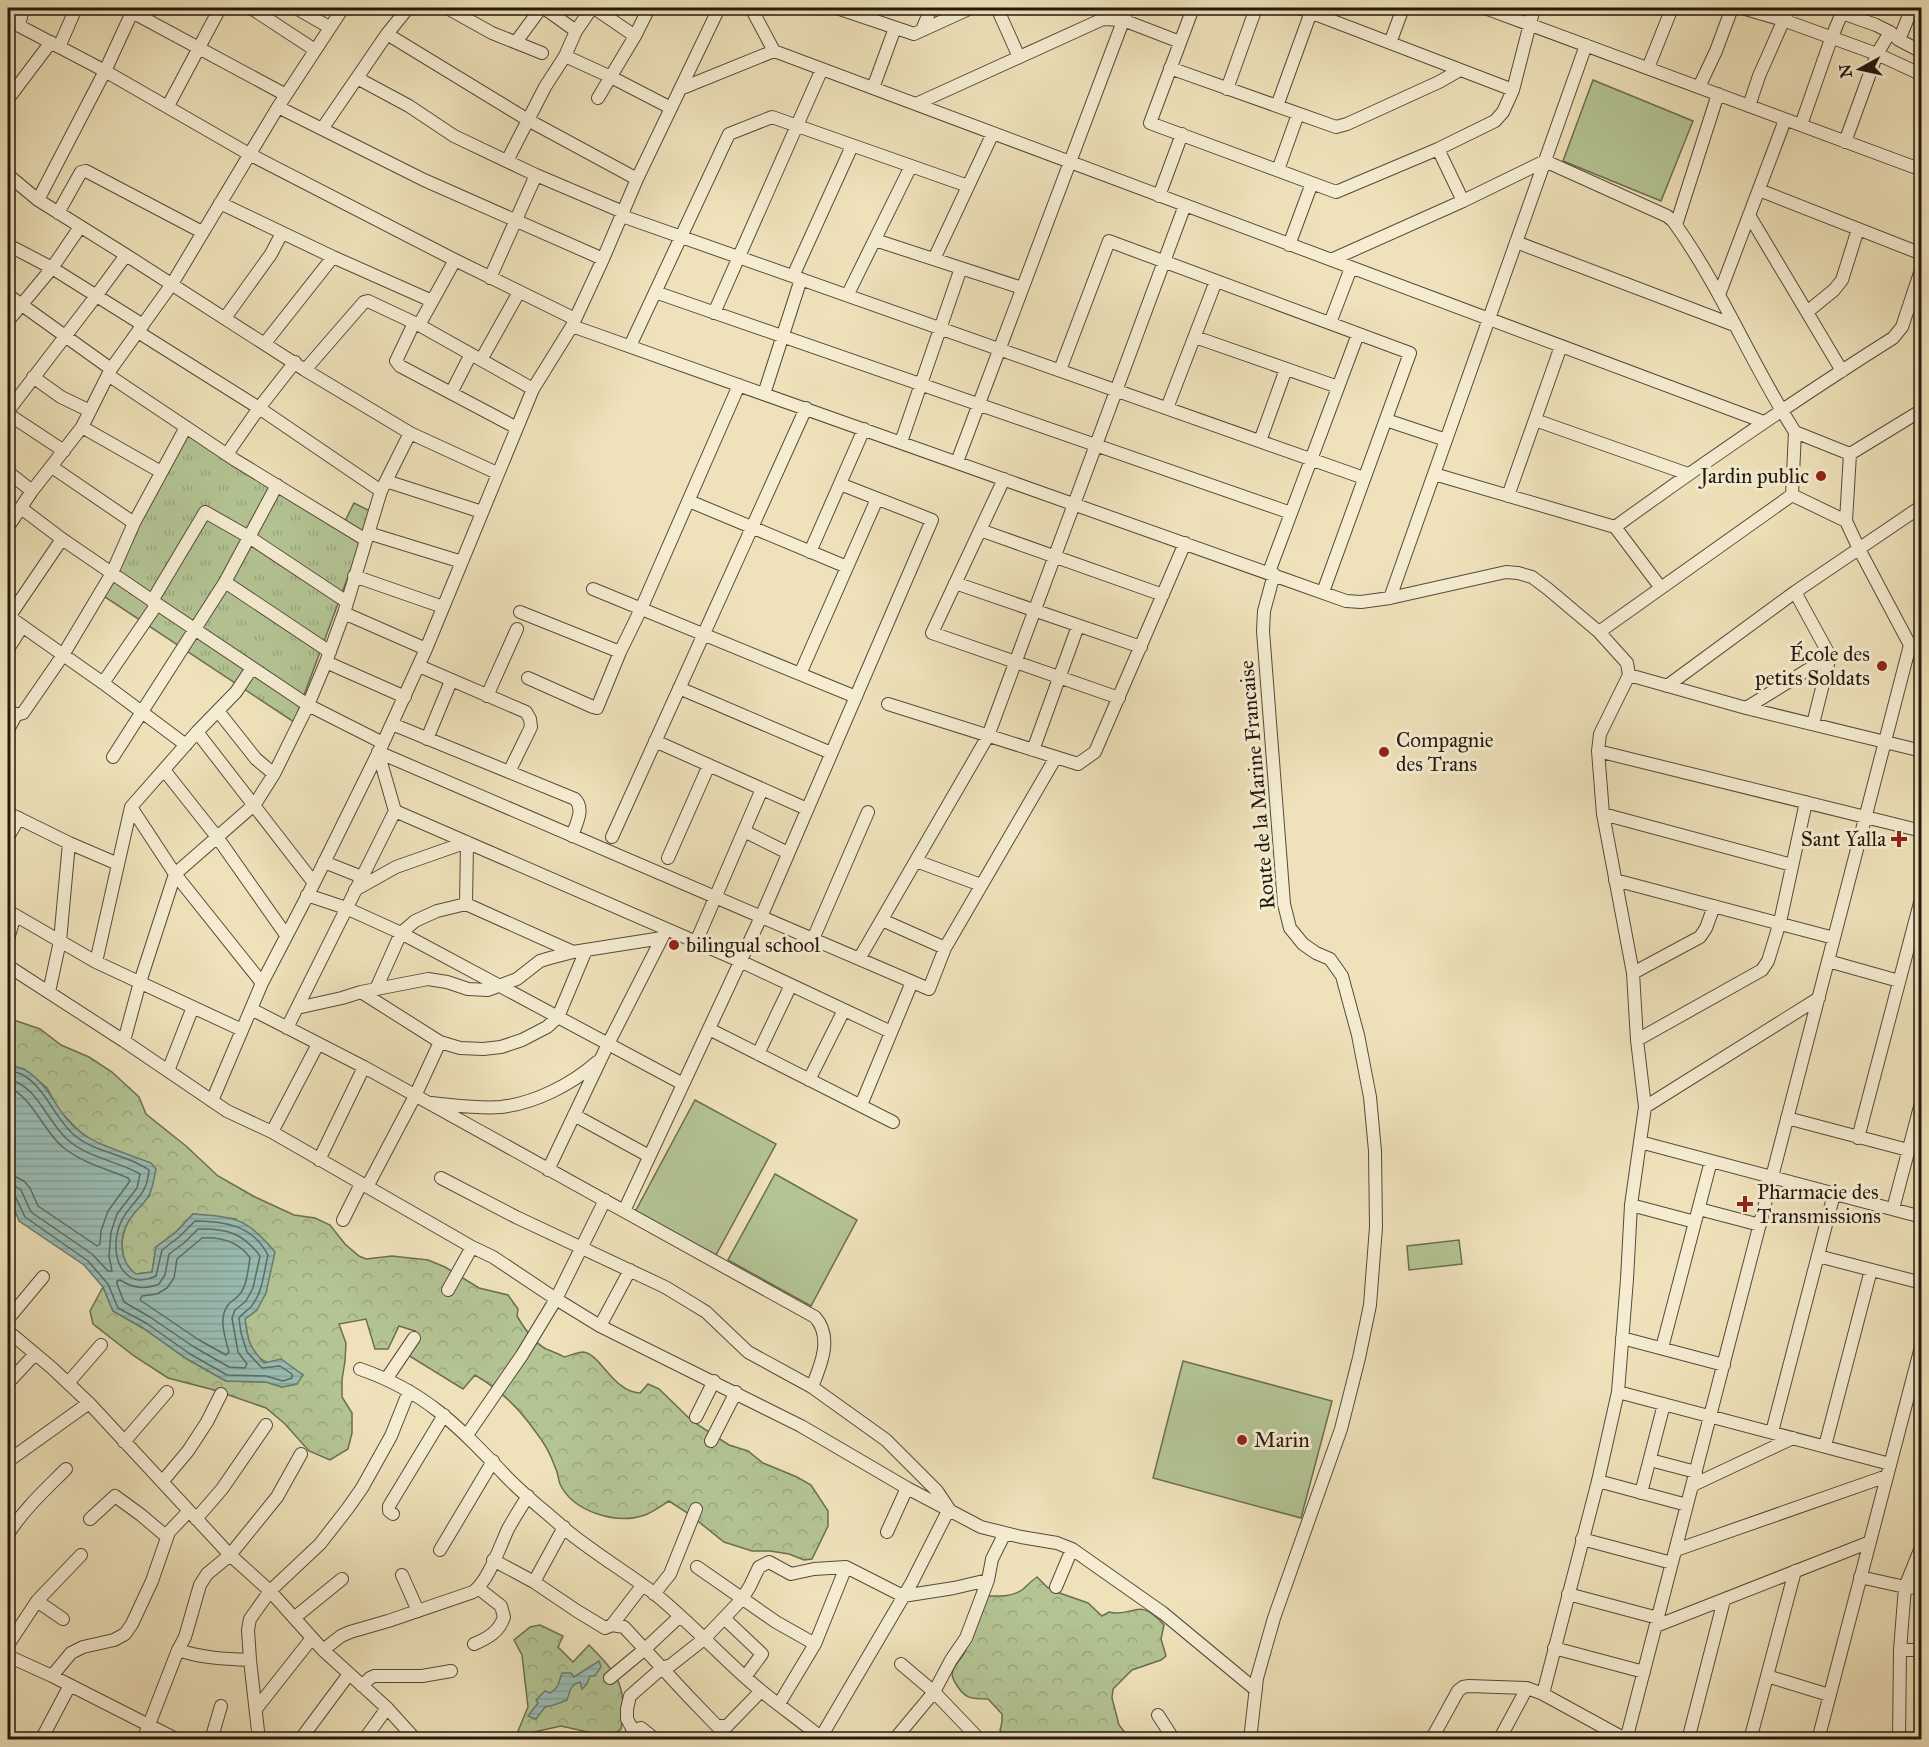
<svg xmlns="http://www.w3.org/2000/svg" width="1929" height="1747" font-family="'IM FELL Great Primer',serif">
  <defs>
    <pattern id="grass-tufts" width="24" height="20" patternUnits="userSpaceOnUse" patternTransform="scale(1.5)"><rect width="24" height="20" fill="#b4c494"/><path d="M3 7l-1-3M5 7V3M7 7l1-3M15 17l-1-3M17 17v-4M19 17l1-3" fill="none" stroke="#9aa87e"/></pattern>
    <pattern id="forest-crowns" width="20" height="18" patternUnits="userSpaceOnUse" patternTransform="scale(1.5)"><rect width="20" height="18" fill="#b4c494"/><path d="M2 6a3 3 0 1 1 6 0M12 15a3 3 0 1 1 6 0" fill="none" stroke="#9aa87e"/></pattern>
    <pattern id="water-rules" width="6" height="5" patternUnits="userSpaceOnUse" patternTransform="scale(1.5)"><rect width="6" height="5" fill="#9abdb4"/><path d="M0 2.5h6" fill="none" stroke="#84a29a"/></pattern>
  </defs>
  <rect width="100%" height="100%" fill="#efe2ba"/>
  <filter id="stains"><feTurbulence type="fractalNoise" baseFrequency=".00333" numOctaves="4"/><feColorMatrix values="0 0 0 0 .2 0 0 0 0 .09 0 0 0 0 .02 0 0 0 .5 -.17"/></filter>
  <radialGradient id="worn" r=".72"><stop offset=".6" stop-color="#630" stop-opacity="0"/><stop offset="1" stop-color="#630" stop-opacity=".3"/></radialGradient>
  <path fill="url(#grass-tufts)" stroke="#6b6e52" stroke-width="1.5" d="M185,428L345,521L354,503L372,512L294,722L99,593Z"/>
  <path fill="url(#forest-crowns)" stroke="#6b6e52" stroke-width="1.5" d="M8,1018L40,1029L61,1045L89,1057L112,1072L139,1097L146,1114L186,1146L218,1176L255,1197L294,1215L315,1218L330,1225L345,1244L359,1256L366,1259L392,1256L428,1260L445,1267L479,1288L508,1295L518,1309L517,1316C524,1328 533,1342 546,1349C553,1352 558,1353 564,1357C570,1356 577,1352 583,1352C600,1353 613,1392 640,1393L648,1384L659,1389L692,1421L729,1445L748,1451L763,1463L797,1477L811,1485L828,1511V1526L812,1559L804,1560L789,1554L770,1551H752L724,1542L689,1514L669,1501C661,1506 653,1512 645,1515C617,1525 573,1512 560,1484C558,1479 558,1472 555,1467C551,1455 543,1441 535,1431C519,1408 499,1389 475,1375L463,1389L403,1352L415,1331L399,1326L388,1349H375L366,1319L339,1324L346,1343L345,1361L342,1380V1397L352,1413V1433L348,1449L330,1460L309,1451L285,1424L266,1408L214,1390L168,1378L134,1356L93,1324L90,1311L103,1287L113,1311L143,1328L187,1359L226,1381L266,1382L282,1387L296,1384L303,1375C296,1370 289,1369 281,1367C251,1360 249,1347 245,1319L257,1310L236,1219L193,1214L175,1233L156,1247L152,1272L136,1274C119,1262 119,1240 128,1222C133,1212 143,1203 150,1195L89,1138L78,1130L59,1110L47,1088L24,1069L8,1065Z
    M1037,1577L1047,1587L1054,1591L1088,1603L1102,1616L1109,1612C1135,1618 1137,1595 1164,1625L1161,1639L1166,1656L1161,1660L1132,1670L1113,1689L1112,1698L1119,1725L1130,1739H1006L1000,1730L1002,1722V1714L988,1699C971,1699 965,1699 956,1684C953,1679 951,1676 953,1670C957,1660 965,1658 967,1645L988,1596C998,1596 1012,1597 1022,1590C1027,1586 1031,1581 1037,1577Z
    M540,1625L563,1636L558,1647L573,1662L589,1645C618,1674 628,1687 621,1729L610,1737L561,1726L525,1734L518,1731L528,1707L522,1655L514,1640L530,1627Z"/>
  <path fill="#b4c494" stroke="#6b6e52" stroke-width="1.5" d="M1593,80L1693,121L1661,201L1563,161Z
    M695,1100L776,1144L716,1255L635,1212Z
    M775,1174L857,1220L811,1306L728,1260Z
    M1459,1240L1462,1264L1409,1270L1407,1246Z
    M1183,1361L1332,1401L1301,1518L1153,1478Z"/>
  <path fill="url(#water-rules)" stroke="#6a7b72" stroke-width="1.5" d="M8,1065C13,1066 20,1067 25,1070C50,1084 57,1115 80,1132C98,1146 129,1154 151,1163L156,1169C154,1178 153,1189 148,1197C143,1205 135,1211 130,1219C118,1236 119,1262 136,1274L152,1272L156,1247L175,1233L193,1214C236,1217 247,1218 275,1252L266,1293L257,1310L245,1319C248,1342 249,1346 264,1363L281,1359L303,1375L297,1384L282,1387L266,1382L226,1381L187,1359L143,1328L113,1311L103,1287L84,1265L19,1221L8,1193Z
    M599,1661L601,1667L595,1676H590L587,1684L582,1689L580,1682C570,1685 570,1691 567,1700C558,1703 555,1706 545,1707L536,1719L528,1716L538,1703L536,1700L545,1691L550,1693C560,1687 558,1683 562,1673H571L574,1677Z"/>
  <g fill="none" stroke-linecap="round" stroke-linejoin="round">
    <path stroke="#5e6b62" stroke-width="1.5" d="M8,1071C12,1072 17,1072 21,1074C44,1085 54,1117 73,1134C94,1153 127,1154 149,1170C147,1196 134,1199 123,1218C113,1236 112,1265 130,1277C137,1282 148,1280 156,1276L162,1250L179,1237L195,1221C226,1221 253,1226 268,1255C264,1271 263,1290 253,1304C250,1310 243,1312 239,1318L241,1333L247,1352L262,1368L280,1366L292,1374V1378L283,1381L266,1376L227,1375L190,1354L146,1323L118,1308L108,1284L88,1261L25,1217L15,1196L8,1193
      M8,1079C38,1086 46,1121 68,1140C88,1158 118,1161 140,1174L137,1188L117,1214L111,1232L109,1256L112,1271H108L92,1254L31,1212L21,1190L15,1186L8,1185
      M8,1088C31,1094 44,1133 64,1148C83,1163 107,1169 128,1178L130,1181L108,1211L101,1231L100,1244L97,1246L38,1206L30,1188L24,1181L16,1177L8,1176
      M198,1229C226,1228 243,1233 260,1256L253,1288L246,1301L235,1310L232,1318L238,1352L247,1364L245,1368L229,1367L194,1347L150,1317L124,1302L117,1284V1281L120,1280C133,1288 144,1290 159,1284L165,1275L169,1254L184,1243Z
      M202,1238C221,1237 239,1242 250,1258C248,1269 247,1287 239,1295C236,1299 231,1301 228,1305C218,1318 225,1337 229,1352L226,1355L199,1340L140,1300L142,1296L157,1294L167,1288L174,1278L177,1259Z"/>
    <defs>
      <path id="minor" d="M251,8L315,50
        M296,8L329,27
        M447,8L492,33L542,53
        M544,8L576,31
        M751,8L774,51L1764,422
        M837,8L914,34L971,8
        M997,8L1019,57
        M1193,8L1150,123L1336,192L1438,149L1495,121L1503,112L1513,90L1534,8
        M1299,8L1513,90
        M1485,8L1922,170
        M1742,8L1783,20L1877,54L1916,72L1922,66
        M132,12L286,95
        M1842,13L1876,25L1890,32L1899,40L1922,52
        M8,20L105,71L249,154L455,260L575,319
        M19,26L23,8
        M922,30L931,8
        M387,34L528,120L637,179
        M1899,40L1912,8
        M516,42L541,8
        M1390,43L1403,8
        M59,47L76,8
        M565,56L611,77L671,108
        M1170,68L1336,127L1347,124L1439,82L1460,70
        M1648,68L1672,8
        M357,78L409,106L454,136L536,175L623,212
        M1699,87L1716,51L1732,8
        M873,88L895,28
        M680,89L774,51
        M1227,89L1256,8
        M598,98L635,36L649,8
        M8,99L51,42
        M916,104L1103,19L1123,20L1180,42
        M168,106L220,8
        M1277,106L1311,12
        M1749,106L1759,76L1789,8
        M278,107L424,180L603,259
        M1801,125L1831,39L1844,8
        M322,129L387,34L408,8
        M1845,142L1877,54L1890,32
        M1438,149L1463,201
        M507,161L545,87L565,56L576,31L589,12L594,8L635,36
        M1278,170L1298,114
        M8,175L38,200L126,255L305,370L410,433L497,473
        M1759,190L1922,254
        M1159,196L1182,134
        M38,200L105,71L134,8
        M220,203L333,257L432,301
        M58,213L81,172L86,171L202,232
        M1749,215L1842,371
        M622,216L1364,478
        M1676,225L1718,94
        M875,240L1022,288
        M1516,242L1734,325
        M1289,245L1312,183
        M8,251L14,248L52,268L143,325
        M934,259L993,133
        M1331,260L1463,201L1545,161L1667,216L1673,221C1721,287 1751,364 1795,432
        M793,276L852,146
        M490,278L536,175
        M655,292L1291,513
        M848,294L911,166
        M8,295L111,369
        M1719,295L1785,120
        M1807,312L1834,290L1842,280L1858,229
        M714,313L822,69
        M225,318L271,254L282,233
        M8,321L52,268L80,227
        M414,323L396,361L400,366L517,428
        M1330,323L1351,268
        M419,325L455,260
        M572,326L1346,601L1361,602L1390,598L1506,572L1518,573L1532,577L1548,589L1599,632L1627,663L1629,675L1600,734L1598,751L1603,814L1633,973L1637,1040L1645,1107L1631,1205L1627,1279L1618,1392L1598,1481L1543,1694
        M138,332L259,408L381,491
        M1195,337L1338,387
        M265,343L333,257
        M630,346L729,134L772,117L968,186
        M481,360L519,292
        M305,370L364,302L368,301L419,325L533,389
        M1060,370L1109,241L1410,353L1323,592
        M108,375L235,460L366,540
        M33,377L61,397L90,411
        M451,393L471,354
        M764,394L801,279
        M1167,408L1216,281
        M8,411L96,296L126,255
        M8,414L64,451
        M1386,420L1446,440
        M1535,420L1688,474
        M82,427L161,472
        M1795,432L1850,454L1846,521L1792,495Z
        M1260,441L1286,369
        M901,442L961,268
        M227,454L259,408L295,362
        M1850,454L1922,410
        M957,462L1128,8
        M52,467L134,523
        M8,472L32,491
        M1434,474L1615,527L1661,588
        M1004,479L932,633L1119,698
        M386,481L482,512
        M1508,496L1561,346
        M689,501L847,567
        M21,508L62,539L157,604L308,705L383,743
        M8,527L32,491L82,427L111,369L172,284L278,107L343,8
        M1615,527C1706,461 1798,398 1893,338L1902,327L1922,267
        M980,530L1163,595
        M368,533L462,562
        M810,552L864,429
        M1269,572L1358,334
        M354,576L443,607
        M225,582L330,652
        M955,583L1141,647
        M593,589L856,697
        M1795,592L1830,656L1813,724
        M1390,598L1586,45
        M152,601L205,512L249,537L347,602
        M520,612L620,652
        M344,613L426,649
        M8,616L103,683L186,745
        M9,617L62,539
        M1599,632L1792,495
        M8,649L22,627
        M326,662L405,697
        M419,666L526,712L530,719L531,727L509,772
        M800,674L877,499
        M1629,675L1746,708L1922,751
        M528,678L593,707L597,708L620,652L641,609L739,385
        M103,683L157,604
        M1667,686L1795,592L1922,506
        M679,688L831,753
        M487,696L517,629
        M888,704L1078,764L1095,752L1185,543
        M1746,708L1830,656
        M8,709L16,715L23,713L63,655L112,573L134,523L186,427
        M218,711L256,759L274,774
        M392,724L575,799C585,809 576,824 572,836
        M8,730L16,715
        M197,732L314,883
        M427,739L451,681
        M655,741L807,809
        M1033,750L1078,626
        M1598,751L1922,831
        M378,752L929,989L945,948L1056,757
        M113,757L225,582L277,485
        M164,770L217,837L286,935
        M131,807L175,874L262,983
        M395,811L740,961L891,1032
        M8,813L69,843L118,864
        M1603,814L1792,865
        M744,831L788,853
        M8,837L19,818
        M612,837L806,408
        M668,858L709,765
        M916,861L981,885
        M324,862L362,877
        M1615,880L1834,938
        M355,890L396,867L467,842L466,904
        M307,895L346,908L401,933L683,1084
        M8,911L96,962L242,1030
        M882,920L945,948
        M8,939L15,915
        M813,939L868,812
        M696,942L762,789
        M859,959L988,736L1185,205
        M1828,961L1899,981
        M96,962L131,807L197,732L236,692L252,668
        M8,966L124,1041L227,1111L272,1132L472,1247L493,1257L556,1299L600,1326L801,1426L907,1488L981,1527L1021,1537L1057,1543L1072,1549L1163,1613L1256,1690
        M1633,973L1700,937L1706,928L1714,906
        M376,989L401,933L415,921L437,911L466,904L573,952
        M49,992L60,941L69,843
        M361,992L440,1042L460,1048L483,1049L501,1047L522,1040L547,1027L558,1017L586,950
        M297,1008L342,998L361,992L428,979L447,982L468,989L488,990L517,979L540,961L550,958L573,952L662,938
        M251,1009L364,1067L815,1317C833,1337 821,1365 812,1387
        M287,1028L395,811L378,752
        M709,1029L893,1122
        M1637,1040L1762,970L1768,961L1780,922L1806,802
        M124,1041L140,982L175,874L255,804L274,774L308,705L326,662L344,613L381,491L410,433
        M758,1054L791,985
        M168,1071L193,1007
        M809,1080L844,1010
        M212,1101L262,983L314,883L383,743L426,649L533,389L572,326L603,259L637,179L719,8
        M431,1103C454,1105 479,1109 501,1107C536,1103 572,1084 597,1062
        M861,1105L912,982
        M1645,1107L1819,998
        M574,1115L649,1156
        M1787,1118L1908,1150
        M272,1132L318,1044
        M1858,1138L1922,895
        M1640,1142L1922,1217
        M319,1160L364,1067
        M548,1170L608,1044L664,934
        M441,1178L516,1217L665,1287L693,1304L706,1312L748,1352L812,1387L886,1440L937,1491L949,1509L912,1582L821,1737
        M367,1187L415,1096L440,1042
        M1631,1205L1695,1222
        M1699,1209L1760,1225
        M1893,1209L1922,1099
        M624,1211L761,917L932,520L840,484
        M343,1220L361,1184
        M1818,1256L1922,1283
        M448,1290L472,1247
        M8,1319L43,1277
        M600,1326L630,1270
        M8,1331L52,1368L89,1403L230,1555L270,1591L323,1650L387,1708L416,1740
        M1622,1338L1724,1365
        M1662,1348L1711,1161
        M360,1369C424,1391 457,1425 502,1472C521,1493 545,1511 566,1530C594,1553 626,1572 655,1594C687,1620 715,1650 745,1677C770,1700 798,1718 824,1740
        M387,1378L414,1338
        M8,1383L35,1354
        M68,1383L101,1345
        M1618,1392L1890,1464
        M696,1417L714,1381
        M1772,1432L1834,1194
        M467,1435L522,1355L556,1299L605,1200
        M711,1441L736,1392
        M124,1442L167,1392
        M1825,1446L1871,1270
        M1650,1460L1696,1472
        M8,1461L89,1403
        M1598,1481L1687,1505
        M162,1482L188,1451L207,1422L221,1394
        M1693,1485L1793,1438
        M1641,1493L1664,1404
        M393,1514L389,1511V1506L444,1415
        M90,1519L115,1496L141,1515L167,1537
        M196,1519L222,1489L266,1425
        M887,1532L907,1488
        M8,1534C24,1509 45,1490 66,1469
        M1582,1539L1672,1563
        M440,1550L493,1461
        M1676,1550L1887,1476
        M493,1560L534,1582L577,1611L605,1628L612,1625L624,1627L689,1697L717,1726H727L761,1691
        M697,1567L776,1622L815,1644
        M402,1575L418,1611
        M1860,1577L1905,1587L1922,1588
        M534,1582L564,1527
        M1056,1587L1072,1549
        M654,1594L670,1574L696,1509
        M1568,1594L1658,1618
        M37,1601L81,1555
        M294,1618L342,1579
        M725,1619L762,1654L745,1677
        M612,1625L642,1586
        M1656,1626L1870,1542
        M474,1644C488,1638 499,1632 504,1617L501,1606L478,1588
        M8,1645L37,1601L63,1619
        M1554,1648L1644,1672
        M178,1650C202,1658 225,1659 250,1660
        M323,1650L341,1636L350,1632L388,1621L473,1592C488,1582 500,1546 508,1529C514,1518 521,1507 528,1496
        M1900,1650H1922
        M8,1656L52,1676L178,1740
        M901,1664L934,1692L980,1740
        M52,1676L71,1653L83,1647L114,1640L125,1634L132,1624L152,1581L169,1532L188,1512
        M1767,1676L1829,1695
        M610,1678L645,1649L679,1617
        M362,1686L370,1678L374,1676H422L451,1671
        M779,1704L815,1644L846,1567
        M256,1709L312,1638
        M1158,1715L1174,1740
        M633,1730L627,1719V1709L630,1696L662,1668L671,1665L704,1639L742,1599L750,1586L759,1567L769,1562L791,1574L814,1569L846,1567L903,1596L954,1588L988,1580
        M41,1740L70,1685
        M143,1740L178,1650L185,1637L200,1585L207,1574L230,1555L277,1497L301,1454
        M211,1740L221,1706
        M259,1740L250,1660L248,1630L250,1619L270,1591L320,1544L348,1508L362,1488L391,1436L409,1391
        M300,1740L349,1674
        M364,1740L387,1708
        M629,1740L633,1730L641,1728L656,1740
        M894,1740L934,1692L951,1660L966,1638L988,1580L992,1559L1005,1533
        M1250,1740L1257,1678L1274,1618L1341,1429L1359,1358L1370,1305L1376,1227L1375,1151L1370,1097L1358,1035L1342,976L1330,959L1316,953L1303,944L1290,928L1284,904L1263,631L1264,611L1274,574
        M1431,1740L1458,1691L1463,1687L1469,1686L1527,1688L1543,1694L1627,1740
        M1499,1740L1527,1688
        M1626,1740L1910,645L1859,549L1846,521
        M1688,1740L1724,1600
        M1750,1740L1795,1571
        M1818,1740L1922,1343
        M1899,1740L1900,1650L1905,1587L1922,1545"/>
    </defs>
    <use href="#minor" stroke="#554b3a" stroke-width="14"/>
    <use href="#minor" stroke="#f5ecd2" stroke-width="12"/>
  </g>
  <g fill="#8f2418" stroke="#f5ecd2" stroke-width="2">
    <circle cx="1821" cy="476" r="6"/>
    <circle cx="1882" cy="666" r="6"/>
    <circle cx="1384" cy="752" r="6"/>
    <path d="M1896 830h6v6h6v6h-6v6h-6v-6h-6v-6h6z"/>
    <circle cx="674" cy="945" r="6"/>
    <path d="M1742 1195h6v6h6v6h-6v6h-6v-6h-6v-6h6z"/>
    <circle cx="1242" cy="1440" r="6"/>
  </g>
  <g text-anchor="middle" stroke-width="6" stroke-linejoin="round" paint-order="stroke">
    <g font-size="21" fill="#22190f" stroke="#f5ecd2" text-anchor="start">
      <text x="1809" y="483" text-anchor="end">Jardin public</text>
      <text x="1870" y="661" text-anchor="end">École des<tspan x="1870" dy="24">petits Soldats</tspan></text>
      <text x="1396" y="747">Compagnie<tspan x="1396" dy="24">des Trans</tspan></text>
      <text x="1886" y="846" text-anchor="end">Sant Yalla</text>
      <text x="686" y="952">bilingual school</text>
      <text x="1757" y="1199">Pharmacie des<tspan x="1757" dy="24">Transmissions</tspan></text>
      <text x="1254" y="1447">Marin</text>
    </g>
    <g font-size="21" fill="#22190f" stroke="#f5ecd2">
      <text transform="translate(1257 785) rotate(-95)" y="7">Route de la Marine Francaise</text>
    </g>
  </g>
  <rect width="1929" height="1747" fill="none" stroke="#efe2ba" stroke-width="30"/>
  <rect x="9" y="9" width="1911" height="1729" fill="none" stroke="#22190f" stroke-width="3"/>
  <rect x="15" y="15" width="1899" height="1717" fill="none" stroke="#22190f" stroke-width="1.5"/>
  <g transform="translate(1860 69) rotate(262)" stroke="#f5ecd2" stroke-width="4.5" paint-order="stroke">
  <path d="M0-4.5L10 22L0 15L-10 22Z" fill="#22190f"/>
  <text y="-9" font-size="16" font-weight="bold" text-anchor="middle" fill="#22190f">N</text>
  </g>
  <rect width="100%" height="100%" filter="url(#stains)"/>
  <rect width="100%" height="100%" fill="url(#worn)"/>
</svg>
